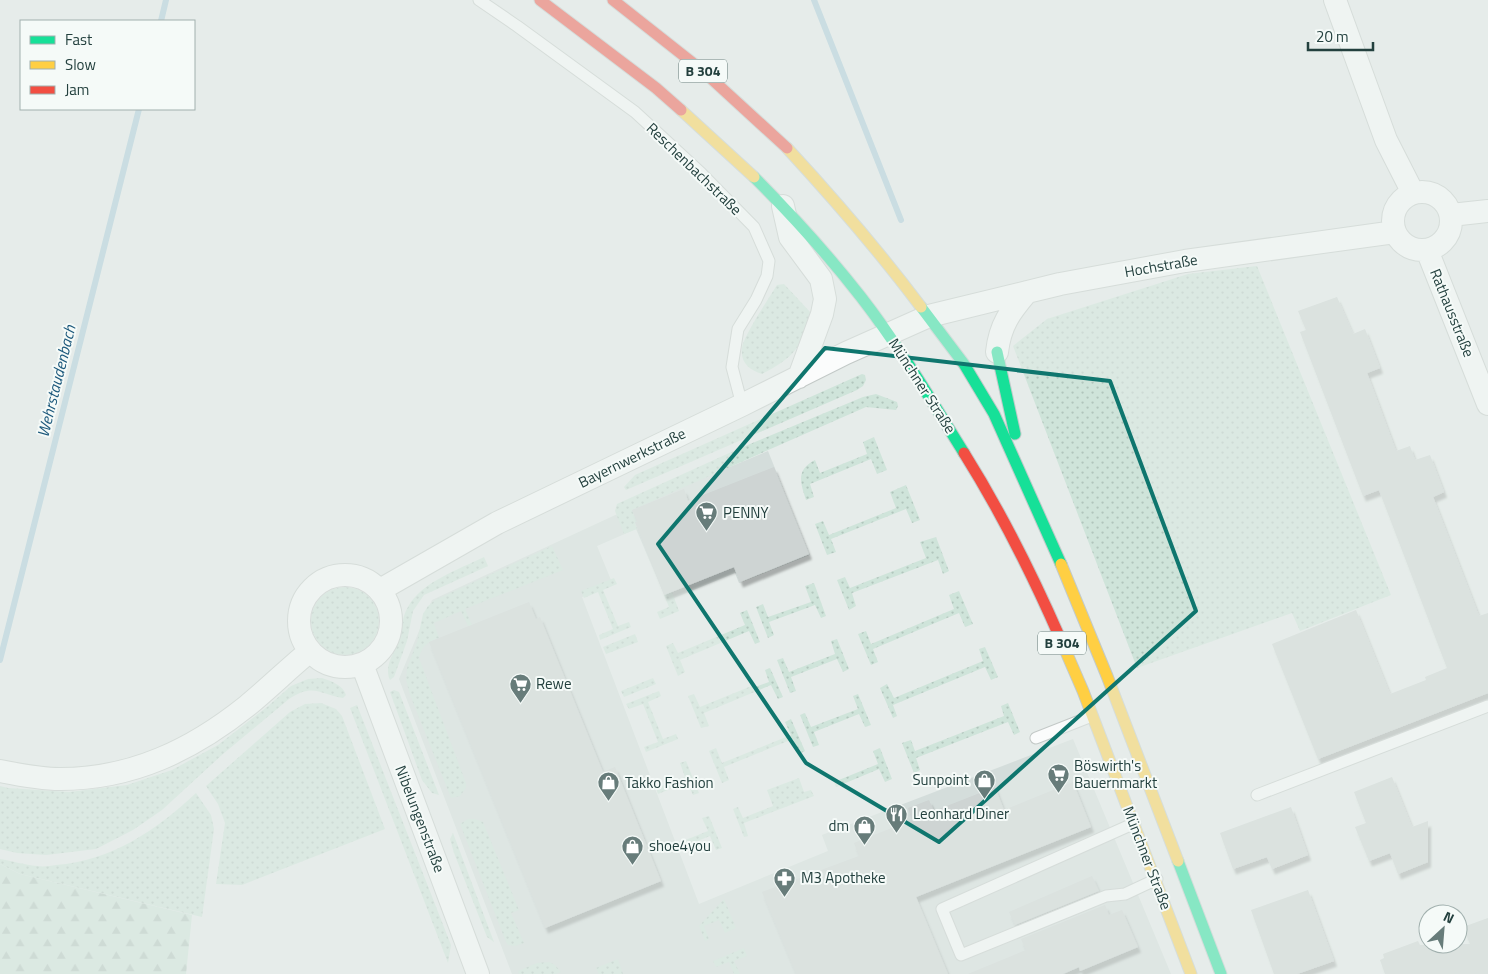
<svg xmlns="http://www.w3.org/2000/svg" width="1488" height="974" font-family="'Titillium Web',sans-serif">
  <defs>
    <pattern id="grass-dots" width="8" height="8" patternUnits="userSpaceOnUse" patternTransform="scale(1.25)"><rect width="8" height="8" fill="#cfe4da"/><path d="M2 2h.1M6 6h.1" fill="none" stroke="#b1c5bc" stroke-width="1.8" stroke-linecap="round"/></pattern>
    <pattern id="forest-firs" width="22" height="20" patternUnits="userSpaceOnUse" patternTransform="scale(1.25)"><rect width="22" height="20" fill="#cfe4da"/><path d="M5 1l3.5 6h-7zM16 11l3.5 6h-7z" fill="#b1c5bc"/></pattern>
    <filter id="shadow"><feDropShadow dx="3" dy="5.5" stdDeviation="1" flood-color="#0004"/></filter>
  </defs>
  <rect width="100%" height="100%" fill="#e6ecea"/>
  <path fill="#d4dddb" d="M768,451L810,555L739,583L735,573L667,601L636,529L597,546L613,585L582,597L699,904L828,851L822,835L1073,739L1171,974H512L399,679L432,600L624,511Z"/>
  <path fill="url(#grass-dots)" d="M1257,266L1391,595L1300,631L1292,613L1137,668L1013,346L1047,319L1188,274Z
    M784,284L811,313C803,347 793,358 762,374C750,370 740,363 742,348C744,335 769,298 777,285Z
    M862,374L865,375L866,380L863,386L857,390L626,490L624,487L635,475Z
    M876,394L897,402L898,406L896,410L866,407L632,510L637,522L635,523L637,529L624,534L615,511L617,504L738,449L863,397Z
    M874,437L887,470L877,474L871,459L810,484L814,497L806,500C800,482 796,470 815,460L820,473L867,454L863,442Z
    M906,485L920,520L912,523L906,509L831,539L836,552L827,555L815,524L823,521L829,535L896,508L890,492Z
    M936,537L949,571L943,574L938,560L852,593L856,606L849,610L837,580L845,577L850,588L926,558L920,542Z
    M552,546L563,570L465,609L472,625L468,626L461,611L434,623L439,638C427,642 422,646 419,658L466,783V788L460,796L451,798L410,695L406,680L407,668L417,642L423,614L428,606L435,600Z
    M484,557L488,566L424,595L413,611L407,641L394,677L390,680C384,667 393,655 397,644C402,632 401,618 408,607C421,582 460,569 484,557Z
    M614,578L617,584L603,590L618,626L629,622L631,627L600,640L599,635L613,629L598,592L584,598L581,591Z
    M814,583L826,616L821,618L815,605L769,622L774,635L768,638L756,607L763,604L768,617L811,602L805,586Z
    M311 621a34 34 0 1 1 68 0a34 34 0 1 1-68 0Z
    M959,591L973,624L965,627L959,613L873,649L878,662L871,665L858,634L866,631L871,644L954,609L949,595Z
    M672,592L679,611L660,619L657,612L669,607L664,595Z
    M747,610L760,642L755,644L749,631L680,660L685,672L678,676L666,646L673,643L678,653L745,625L740,613Z
    M635,634L638,642L606,654L603,647Z
    M837,639L849,669L843,672L837,659L791,677L796,691L790,693L777,660L783,658L789,672L835,654L831,641Z
    M985,647L998,677L991,680L985,667L893,705L897,716L893,718L880,688L887,684L894,698L983,661L979,649Z
    M770,668L783,697L778,699L771,685L704,713L709,726L701,728L688,696L694,694L700,707L754,685L755,687L769,682L765,670Z
    M322,678C331,681 343,685 346,695L343,698C318,694 314,683 289,699L223,754L162,810L133,830L96,849L46,855L17,853L0,849V786L8,788L69,792L127,785L172,770L218,745L267,707L291,686L308,679Z
    M653,678L656,684L624,697L621,691Z
    M394,690L399,692L439,795L432,793L422,780L390,692Z
    M659,691L661,696L648,702L663,739L676,734L678,739L646,752L644,747L658,742L643,704L629,709L626,704Z
    M858,694L871,725L865,727L859,714L814,732L819,745L813,747L800,715L805,713L811,727L858,709L853,696Z
    M321,703L336,709L342,716L385,829L242,885L216,884L225,823L218,804L206,786L290,712L305,704Z
    M1008,703L1020,732L1014,735L1008,722L916,758L920,770L914,773L902,743L911,740L915,751L1004,716L1001,706Z
    M357,705L451,945L448,963L350,708Z
    M791,719L805,751L799,754L793,739L724,767L729,780L722,783L709,751L716,748L722,763L791,735L785,722Z
    M880,748L892,779L885,782L879,769L836,787L834,782L878,764L873,751Z
    M686,761L699,793L693,795L687,782L658,794L656,788L685,777L680,763Z
    M799,778L804,792L811,790L814,796L744,823L748,836L744,837L733,809L738,807L743,818L773,806L767,790Z
    M196,793L211,815L214,829L202,917L20,874L0,864V859C12,861 25,865 37,866C43,867 50,866 56,865C111,861 157,830 196,793Z
    M709,816L722,848L716,850L710,836L680,848L678,843L708,831L702,818Z
    M468,819H475L483,822L519,910L511,913L524,943L515,946L508,945L506,942L460,824Z
    M453,833L494,942L487,937L454,853L450,839Z
    M724,899L736,928L725,933L719,920L704,926L709,939L705,941L699,926Z
    M744,948L747,956L734,961L740,974H734L729,962L716,967L713,961Z
    M618,959L623,974H599L596,968Z
    M549,962L555,965L561,972L556,974H519L518,971L537,963Z"/>
  <path fill="url(#forest-firs)" d="M0,864L20,874L192,915L186,974H0Z"/>
  <g fill="none" stroke-linecap="round" stroke-linejoin="round">
    <path stroke="#a8c9d9" stroke-width="6" d="M814,0L901,220
      M161,21L166,0
      M0,660L139,109"/>
  </g>
  <path fill="#ced4d3" filter="url(#shadow)" d="M1337,297L1353,334L1365,329L1380,368L1367,373L1396,451L1410,446L1415,460L1430,455L1444,492L1433,497L1479,616L1488,613V693L1318,759L1272,644L1356,610L1390,694L1426,680L1425,677L1447,668L1379,490L1363,496L1300,332L1306,330L1298,311Z
    M774,467L809,554L740,582L734,567L664,595L635,522H637L632,510L684,489L688,501Z
    M529,602L536,619L540,617L603,772L615,767L661,881L545,928L429,642Z
    M1392,777L1412,827L1428,821V862L1398,874L1390,853L1369,861L1355,827L1366,823L1354,792Z
    M1073,782L1091,827L916,897L948,974H796L762,892L859,856L854,843L912,820L908,808L929,800L934,811L995,787L1004,810Z
    M1291,807L1308,855L1272,869L1267,857L1233,869L1220,833Z
    M1092,876L1099,891L1015,925L1009,912Z
    M1308,890L1334,961L1297,974H1274L1251,910Z
    M1105,905L1109,915L1122,910L1138,947L1080,971L1079,967L1063,974H968L1026,950L1021,939Z
    M1488,918V974H1385L1380,960L1384,958L1383,954L1418,941L1420,945L1470,944L1463,927Z"/>
  <g fill="none" stroke-linecap="round" stroke-linejoin="round">
    <defs>
      <path id="lane" d="M479,0L517,26L635,112L701,173L754,227L769,261L767,276L756,300L738,329L732,367L742,405
        M1036,738L1092,716
        M1257,795L1488,706
        M1135,823L942,909L961,955L1106,896L1125,894L1157,879"/>
      <path id="street" d="M1335,0L1386,140L1413,193
        M1393 221a29 29 0 1 1 58 0a29 29 0 1 1-58 0Z
        M783,206L790,237L821,279L825,299L822,314L799,377
        M1451,215L1488,211
        M1427,250L1488,404
        M997,352C1000,325 1010,312 1027,292
        M299 621a46 46 0 1 1 92 0a46 46 0 1 1-92 0Z
        M380,590L497,523L742,405L846,353L929,316L1060,284L1185,261L1395,232
        M362,664L478,974
        M0,771C20,775 40,779 60,779C132,779 192,750 247,706C269,688 288,669 310,651"/>
      <path id="fast" d="M754,177C791,214 829,256 861,297C899,346 931,400 964,453
        M921,307L964,364L994,414L1061,564
        M997,352L1015,434
        M1178,861L1221,974"/>
      <path id="slow" d="M681,110L754,177
        M787,148C834,199 879,251 921,307
        M1061,564L1107,676L1178,861
        M1060,638L1083,691L1191,974"/>
      <path id="jam" d="M540,0L656,88L681,110
        M613,0L703,71L787,148
        M964,453C1001,512 1032,574 1060,638"/>
    </defs>
    <use href="#lane" stroke="#c3c9c7" stroke-width="13"/>
    <use href="#street" stroke="#c3c9c7" stroke-width="24"/>
    <use href="#fast" stroke="#c2caca" stroke-width="13"/>
    <use href="#slow" stroke="#c2caca" stroke-width="13"/>
    <use href="#jam" stroke="#c2caca" stroke-width="13"/>
    <use href="#lane" stroke="#fbfcfc" stroke-width="11"/>
    <use href="#street" stroke="#fbfcfc" stroke-width="22"/>
    <use href="#fast" stroke="#16e098" stroke-width="11"/>
    <use href="#slow" stroke="#ffcf43" stroke-width="11"/>
    <use href="#jam" stroke="#f24e42" stroke-width="11"/>
  </g>
  <path d="M0 0H1488V974H0ZM825,348L1110,381L1196,611L939,842L806,763L658,544Z" fill="#e6ecea" fill-opacity=".55" fill-rule="evenodd"/>
  <path fill="none" stroke="#0f766e" stroke-width="4" stroke-linejoin="round" d="M825,348L1110,381L1196,611L939,842L806,763L658,544Z"/>
  <defs>
    <symbol id="supermarket-pin" viewBox="-11 -11 22 30"><path d="M0 17L-7.5 6A9.5 9.5 0 1 1 7.5 6Z" fill="#677c7a" stroke="#f5faf8"/><path d="M-6-5.5h2.5l.6 2H6L4.5 2H-2.5L-4.4-4H-6ZM-1.5 3.2a1.3 1.3 0 1 0 .1 0ZM3 3.2a1.3 1.3 0 1 0 .1 0Z" fill="#fff"/></symbol>
    <symbol id="shop-pin" viewBox="-11 -11 22 30"><path d="M0 17L-7.5 6A9.5 9.5 0 1 1 7.5 6Z" fill="#677c7a" stroke="#f5faf8"/><path d="M-5-2.5h2.3a2.7 3.5 0 0 1 5.4 0H5L5.5 6h-11ZM-1.5-2.5h3a1.5 2.3 0 0 0-3 0Z" fill="#fff"/></symbol>
    <symbol id="restaurant-pin" viewBox="-11 -11 22 30"><path d="M0 17L-7.5 6A9.5 9.5 0 1 1 7.5 6Z" fill="#677c7a" stroke="#f5faf8"/><path d="M-5-6h1v4h1v-4h1v4h1v-4h1v5L-1.5 .5V6h-2V.5L-5-1ZM5-6V6H3V1.5H1.5Q1.5-4 5-6Z" fill="#fff"/></symbol>
    <symbol id="pharmacy-pin" viewBox="-11 -11 22 30"><path d="M0 17L-7.5 6A9.5 9.5 0 1 1 7.5 6Z" fill="#677c7a" stroke="#f5faf8"/><path d="M-2-6h4v4h4v4h-4v4h-4v-4h-4v-4h4Z" fill="#fff"/></symbol>
  </defs>
  <g fill-rule="evenodd">
    <use href="#supermarket-pin" x="694" y="500" width="25" height="34"/>
    <use href="#supermarket-pin" x="508" y="672" width="25" height="34"/>
    <use href="#supermarket-pin" x="1046" y="762" width="25" height="34"/>
    <use href="#shop-pin" x="972" y="768" width="25" height="34"/>
    <use href="#shop-pin" x="596" y="770" width="25" height="34"/>
    <use href="#restaurant-pin" x="884" y="802" width="25" height="34"/>
    <use href="#shop-pin" x="852" y="814" width="25" height="34"/>
    <use href="#shop-pin" x="620" y="834" width="25" height="34"/>
    <use href="#pharmacy-pin" x="772" y="866" width="25" height="34"/>
  </g>
  <g text-anchor="middle" stroke-width="4" stroke-linejoin="round" paint-order="stroke">
    <g fill="#f5faf8" stroke="#627876" stroke-width="1">
      <rect x="679" y="59.5" width="48" height="23" rx="4"/>
      <rect x="1038" y="631.5" width="48" height="23" rx="4"/>
    </g>
    <g font-size="14" font-weight="bold" fill="#23403e">
      <text x="703" y="76">B 304</text>
      <text x="1062" y="648">B 304</text>
    </g>
    <g font-size="15" fill="#23403e" stroke="#f5faf8">
      <text transform="translate(694 169) rotate(44)" y="5">Reschenbachstraße</text>
      <text transform="translate(1161 266) rotate(-10)" y="5">Hochstraße</text>
      <text transform="translate(1452 313) rotate(68)" y="5">Rathausstraße</text>
      <text transform="translate(922 386) rotate(57)" y="5">Münchner Straße</text>
      <text transform="translate(632 458) rotate(-26)" y="5">Bayernwerkstraße</text>
      <text transform="translate(420 819) rotate(69)" y="5">Nibelungenstraße</text>
      <text transform="translate(1147 858) rotate(69)" y="5">Münchner Straße</text>
    </g>
    <g font-size="15" fill="#23403e" stroke="#f5faf8" text-anchor="start">
      <text x="723" y="518">PENNY</text>
      <text x="536" y="689">Rewe</text>
      <text x="1074" y="771">Böswirth's<tspan x="1074" dy="17">Bauernmarkt</tspan></text>
      <text x="969" y="785" text-anchor="end">Sunpoint</text>
      <text x="625" y="788">Takko Fashion</text>
      <text x="913" y="819">Leonhard Diner</text>
      <text x="849" y="831" text-anchor="end">dm</text>
      <text x="649" y="851">shoe4you</text>
      <text x="801" y="883">M3 Apotheke</text>
    </g>
    <g font-size="16" font-style="italic" fill="#1d597c" stroke="#f5faf8">
      <text transform="translate(56 381) rotate(-76)" y="6">Wehrstaudenbach</text>
    </g>
  </g>
  <rect x="20" y="20" width="175" height="90" fill="#f5faf8" stroke="#a1b0ae"/>
  <rect x="30" y="36" width="25" height="8" fill="#16e098" stroke="#a1b0ae"/>
  <text x="65" y="45" font-size="15" fill="#23403e">Fast</text>
  <rect x="30" y="61" width="25" height="8" fill="#ffcf43" stroke="#a1b0ae"/>
  <text x="65" y="70" font-size="15" fill="#23403e">Slow</text>
  <rect x="30" y="86" width="25" height="8" fill="#f24e42" stroke="#a1b0ae"/>
  <text x="65" y="95" font-size="15" fill="#23403e">Jam</text>
  <g transform="translate(1443 929) rotate(26)"><circle r="24" fill="#f5faf8" stroke="#a1b0ae"/>
  <path d="M0-4L9 19L0 12L-9 19Z" fill="#677c7a"/>
  <text y="-8" font-size="14" font-weight="bold" text-anchor="middle" fill="#23403e">N</text>
  </g>
  <path d="M1308 42v8h65v-8" fill="none" stroke="#23403e" stroke-width="2.5"/>
  <text x="1316" y="42" font-size="15" fill="#23403e" stroke="#f5faf8" stroke-width="4" paint-order="stroke">20 m</text>
</svg>
